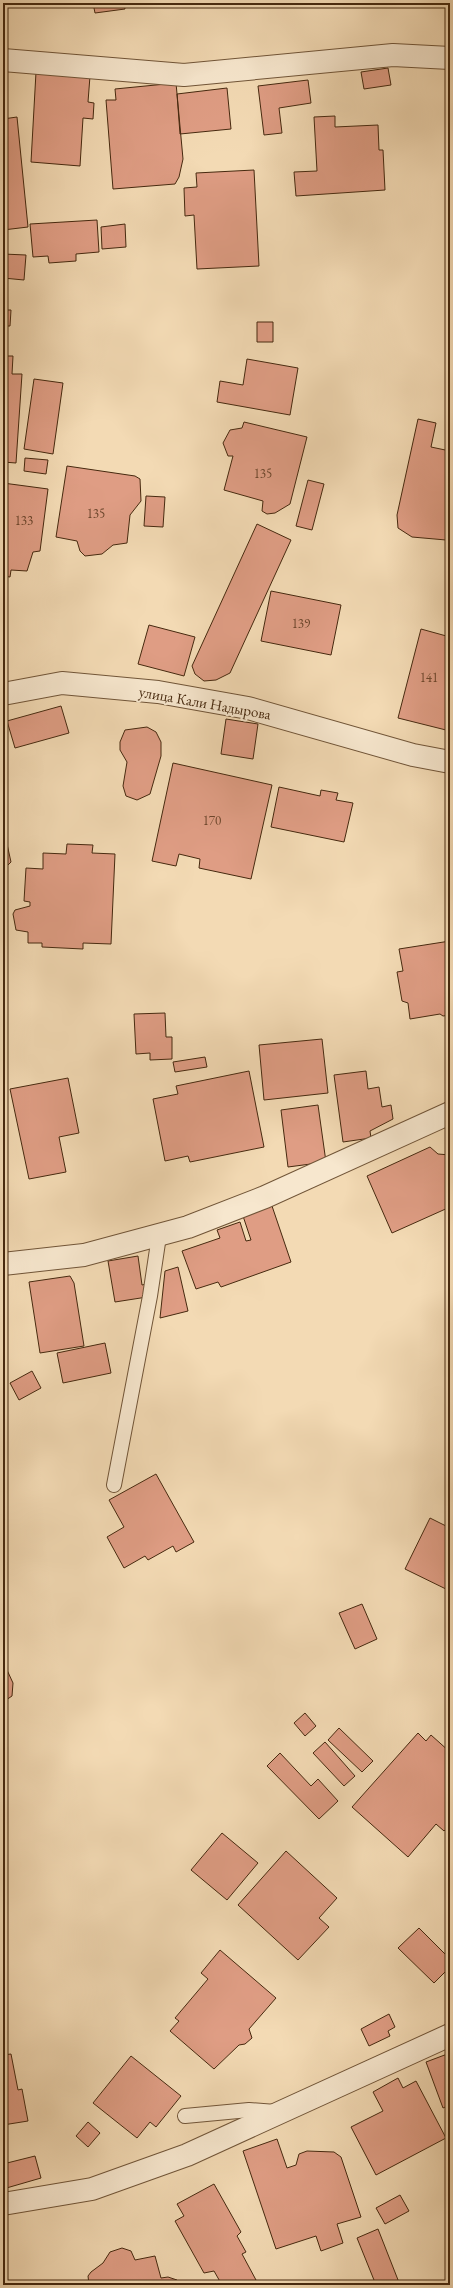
<svg xmlns="http://www.w3.org/2000/svg" width="453" height="2288" font-family="'EB Garamond',serif">
  <rect width="100%" height="100%" fill="#f3dab4"/>
  <filter id="stains"><feTurbulence type="fractalNoise" baseFrequency=".005" numOctaves="4"/><feColorMatrix values="0 0 0 0 .2 0 0 0 0 .09 0 0 0 0 .02 0 0 0 .5 -.17"/></filter>
  <radialGradient id="worn" r=".72"><stop offset=".6" stop-color="#630" stop-opacity="0"/><stop offset="1" stop-color="#630" stop-opacity=".3"/></radialGradient>
  <path fill="#df9d84" stroke="#46290f" d="M93,3H124L125,9L95,13Z
    M388,68L391,85L364,89L361,72Z
    M36,72L90,76L88,102L94,103L93,119L83,118L80,166L31,162Z
    M308,80L311,103L279,108L282,133L264,135L258,86Z
    M176,83L183,159L179,177L175,184L113,189L106,100H116L115,89Z
    M227,88L231,129L180,134L177,94Z
    M335,116V127L378,125L379,150H383L385,190L296,196L294,172L317,171L314,117Z
    M17,117L28,227L3,230V119Z
    M254,170L259,266L197,269L194,215L185,216L184,188L197,187L196,173Z
    M97,220L99,252L76,254V261L49,263L48,256L33,257L30,224Z
    M125,224L126,247L102,249L101,227Z
    M3,254L26,255L24,280L3,278Z
    M3,310H11L10,326H3Z
    M257,322H273V342H257Z
    M3,356H13L12,374H22L16,463L3,462Z
    M247,359L298,368L290,415L217,402L220,381L243,385Z
    M34,379L63,383L53,454L24,449Z
    M418,419L436,423L431,447L450,451V538L446,540L412,537L398,528L397,515Z
    M244,422L307,437L290,504L275,513L267,514L262,511L263,501L224,490L233,456H228L223,443L230,430L242,428Z
    M25,458L48,460L46,474L24,471Z
    M67,466L135,476L140,479L141,501L130,515L127,543L113,545L102,554L85,556L80,551L77,541L56,537Z
    M308,480L324,484L312,530L296,526Z
    M3,483L48,489L40,551L33,552L27,571L11,570L10,577L3,576Z
    M146,496L165,497L163,527L144,526Z
    M257,524L291,540L230,673L216,680L204,681L195,674L192,666Z
    M271,591L341,605L331,655L261,641Z
    M149,625L195,637L184,676L138,664Z
    M421,629L450,637V731L398,718Z
    M61,706L69,733L15,748L7,721Z
    M226,719L258,724L253,759L221,754Z
    M147,727L156,732L161,742V756L150,794L137,800L126,796L123,786L127,762L120,750V742L125,730Z
    M173,763L272,785L251,879L199,868L200,859L179,854L176,866L152,861Z
    M279,787L320,796L321,790L338,793L336,800L353,803L344,842L271,827Z
    M3,826L11,862L3,870Z
    M67,844L93,845L92,853L115,854L111,944L83,943V949L42,947V943H28V932L16,930L13,914L15,910L30,906V902L24,901L26,868L43,869V853L66,854Z
    M450,941V1015L443,1016L440,1014L410,1019L408,1003L402,1001L397,972L403,971L399,949Z
    M165,1013L166,1037H172V1059L150,1060V1053L136,1054L134,1014Z
    M322,1039L328,1093L264,1100L259,1045Z
    M205,1057L207,1067L175,1072L173,1062Z
    M249,1071L264,1147L190,1162L188,1156L165,1161L153,1099L178,1094L176,1086Z
    M366,1071L368,1089L379,1087L382,1107L391,1105L393,1119L370,1131L371,1138L343,1142L334,1075Z
    M68,1078L79,1133L59,1137L66,1172L29,1179L10,1089Z
    M318,1105L326,1162L288,1167L281,1110Z
    M430,1147L438,1154L450,1155V1207L392,1233L367,1176Z
    M272,1206L291,1262L221,1287L218,1282L196,1289L182,1251L220,1238L217,1230L240,1222L246,1241L251,1240L243,1216Z
    M138,1256L142,1285L146,1284L147,1297L115,1302L108,1261Z
    M178,1267L188,1311L160,1318L165,1271Z
    M70,1276L74,1283L84,1346L40,1353L29,1282Z
    M105,1343L111,1373L63,1383L57,1353Z
    M32,1371L41,1388L19,1400L10,1383Z
    M156,1474L194,1542L176,1552L173,1546L148,1560L145,1556L124,1568L107,1537L124,1527L109,1500Z
    M430,1518L450,1528V1591L405,1569Z
    M362,1604L377,1639L355,1649L339,1613Z
    M3,1669L7,1670L13,1683L12,1696L3,1702Z
    M305,1713L316,1726L305,1736L294,1723Z
    M339,1728L373,1761L362,1772L328,1740Z
    M418,1733L426,1741L431,1735L450,1752V1825L444,1831L436,1824L408,1857L352,1807Z
    M325,1742L355,1776L344,1786L313,1753Z
    M280,1753L311,1786L318,1779L338,1801L319,1819L267,1766Z
    M222,1833L258,1863L227,1900L191,1870Z
    M286,1851L337,1898L319,1918L329,1927L298,1960L238,1905Z
    M419,1928L450,1959V1967L434,1983L398,1948Z
    M220,1950L276,1998L249,2029L252,2038L245,2044L239,2045L214,2069L170,2031L179,2021L175,2018L208,1979L201,1973Z
    M389,2014L395,2027L388,2031L390,2036L369,2046L361,2029Z
    M450,2053V2105L443,2108L426,2062Z
    M11,2054L18,2090L22,2089L28,2121L3,2125V2055Z
    M131,2056L181,2096L156,2127L150,2122L137,2138L93,2103Z
    M398,2078L403,2088L416,2081L446,2138L376,2175L351,2127L383,2111L373,2092Z
    M88,2122L100,2133L88,2147L76,2136Z
    M3,2126L6,2142H3Z
    M277,2139L287,2168L296,2165L299,2154L307,2151L334,2152L341,2157L361,2217L337,2224L343,2243L321,2251L316,2236L276,2249L243,2151Z
    M35,2156L41,2178L3,2189V2164Z
    M214,2184L241,2232L237,2236L246,2252L242,2254L256,2280L247,2285H222L214,2271L204,2273L175,2221L184,2216L177,2204Z
    M400,2195L409,2211L385,2224L376,2208Z
    M378,2229L400,2285H376L357,2238Z
    M122,2248L131,2251L135,2260L155,2256L161,2278L168,2277L177,2280L180,2285H89L88,2276L91,2272L103,2263L110,2252Z"/>
  <g fill="none" stroke-linecap="round" stroke-linejoin="round">
    <defs>
      <path id="service" d="M114,1485L150,1296L159,1236
        M185,2116L249,2110L276,2112"/>
      <path id="minor" d="M3,60L184,75L393,55L450,58
        M3,1264L84,1255L188,1227L265,1197L450,1113
        M3,2204L92,2189L187,2155L450,2035"/>
      <path id="tertiary" d="M3,694L62,683L158,692L248,708L413,755L450,762"/>
    </defs>
    <use href="#service" stroke="#715538" stroke-width="16"/>
    <use href="#minor" stroke="#715538" stroke-width="24"/>
    <use href="#tertiary" stroke="#715538" stroke-width="24"/>
    <use href="#service" stroke="#f7e7ce" stroke-width="14"/>
    <use href="#minor" stroke="#f7e7ce" stroke-width="22"/>
    <use href="#tertiary" stroke="#f7e7ce" stroke-width="22"/>
  </g>
  <g text-anchor="middle" stroke-width="4" stroke-linejoin="round" paint-order="stroke">
    <g font-size="13" fill="#6c462c">
      <text x="263" y="478">135</text>
      <text x="96" y="518">135</text>
      <text x="24" y="525">133</text>
      <text x="301" y="628">139</text>
      <text x="429" y="682">141</text>
      <text x="212" y="825">170</text>
    </g>
    <g font-size="15" fill="#46290f" stroke="#f7e7ce">
      <text transform="translate(205 703) rotate(10)" y="5">улица Кали Надырова</text>
    </g>
  </g>
  <rect width="453" height="2288" fill="none" stroke="#f3dab4" stroke-width="16"/>
  <rect x="4" y="4" width="445" height="2280" fill="none" stroke="#46290f" stroke-width="2"/>
  <rect x="8" y="8" width="437" height="2272" fill="none" stroke="#46290f"/>
  <rect width="100%" height="100%" filter="url(#stains)"/>
  <rect width="100%" height="100%" fill="url(#worn)"/>
</svg>
